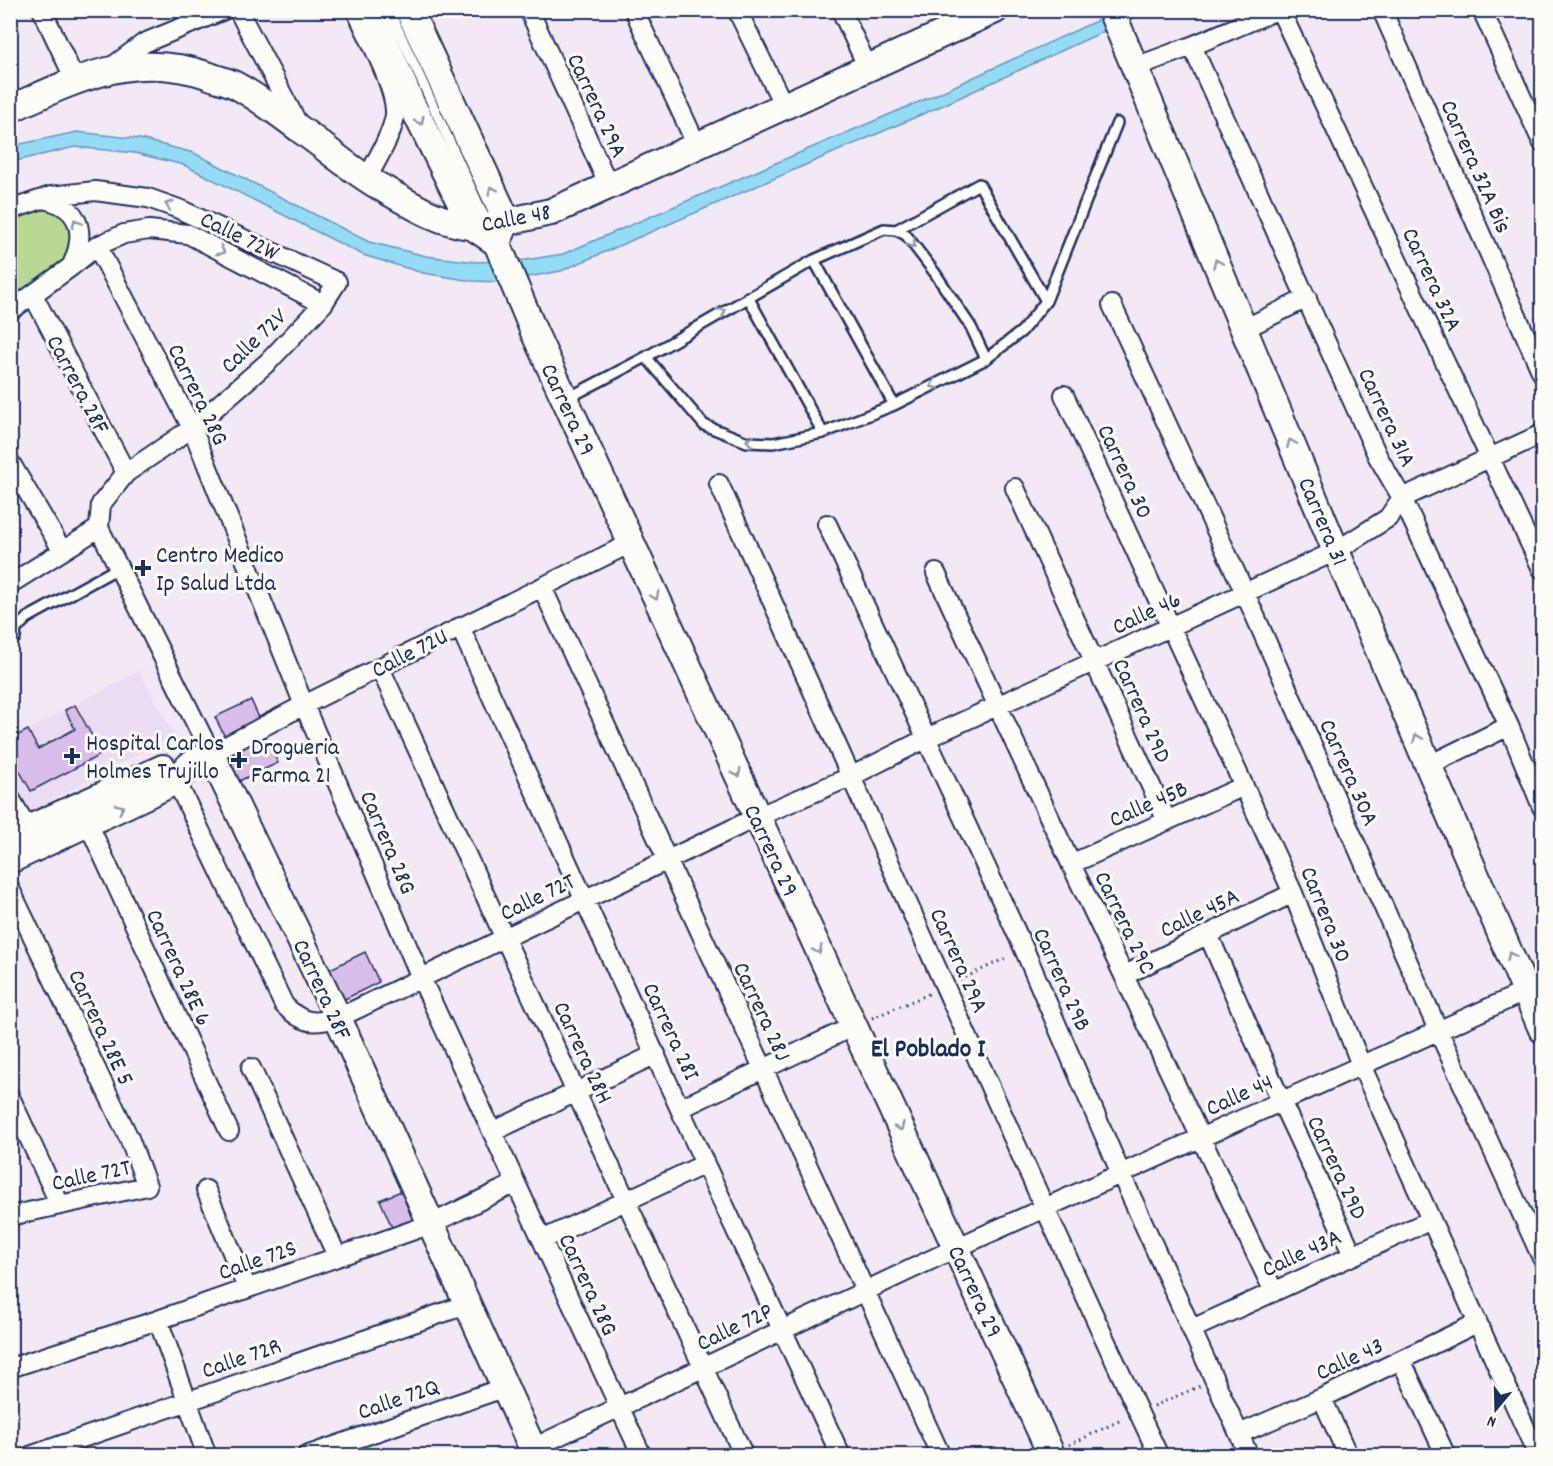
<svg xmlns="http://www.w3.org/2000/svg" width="1553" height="1466" font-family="Dekko,sans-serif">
  <rect width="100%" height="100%" fill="#f2e9f4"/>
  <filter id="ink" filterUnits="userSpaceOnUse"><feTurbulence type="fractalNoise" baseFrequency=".0167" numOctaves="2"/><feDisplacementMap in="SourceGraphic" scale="12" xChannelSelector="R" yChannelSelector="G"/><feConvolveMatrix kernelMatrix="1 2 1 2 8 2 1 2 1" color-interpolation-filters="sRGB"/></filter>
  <g filter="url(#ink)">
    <path fill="#eadcf2" d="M139,671L174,735L27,813L11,783V739Z"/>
    <path fill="#b9d993" stroke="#6a8478" stroke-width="1.5" d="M40,199L68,209L78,252L11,311V210Z"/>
    <path fill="#94dbf6" stroke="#6496b9" stroke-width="1.5" d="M1118,11H1148L939,107L561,271L501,282L472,281L423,273L363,255L184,165L135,153L75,147L11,162V146L77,132L140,139L194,153L369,242L426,256L476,262L526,260L563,254L935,95Z"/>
    <path fill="#d9beec" stroke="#1b2f5e" stroke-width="1.5" d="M251,700L260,720L225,737L215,717Z
      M75,705L102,754L31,791L10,754V739L28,730L38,749L75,729L65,710Z
      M265,736L278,763L239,781L227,753Z
      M365,952L379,982L343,1000L328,970Z
      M401,1191L415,1226L395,1234L380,1200Z"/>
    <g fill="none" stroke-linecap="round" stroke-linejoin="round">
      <defs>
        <path id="lane" d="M389,10L487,223
          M896,230L979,184L1046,301
          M814,260L894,405
          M748,297L823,433
          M986,359L1022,331L1046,301L1117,123
          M568,398L646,357L814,260L884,229L896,230L906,235L935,273L971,327L986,359L894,405L823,433L773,443L747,442L704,425L646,357
          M15,638L16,629L27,618L118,568"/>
        <path id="street" d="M42,10L75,80
          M238,10L298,124
          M356,10C367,35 397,89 395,115C393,134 375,162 367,179
          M529,10L609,186
          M634,10L697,146
          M737,10L784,106
          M841,10L868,68
          M943,10L952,30
          M1280,10L1542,569
          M1382,10L1542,373
          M1482,10L1542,142
          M1192,46L1378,457L1402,498L1509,726L1542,807
          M1135,67L1192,46L1277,10
          M109,69L144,43L224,10
          M42,199C80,205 87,232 72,265
          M10,210L51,196L95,191L148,198L179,209L337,282L323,304L268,362L192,428L126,473L101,504L99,528
          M97,246L192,428L304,705L421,978L642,1456
          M33,295L126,473
          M1112,305L1245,593L1438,1030L1542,1258
          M10,311L72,266L97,246L124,234L149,230L188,234L323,304
          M1244,329L1307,298
          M1064,395L1293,893L1361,1065L1538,1456
          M10,462L62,550
          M719,484C867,808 1008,1134 1159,1456
          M1015,488L1167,821
          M827,524L1024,949L1121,1174L1249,1456
          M99,528L211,754L304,705L631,543
          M936,573L1071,864L1274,1292
          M10,584L99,528
          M542,587L941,1456
          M460,627L705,1164L841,1456
          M380,668L744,1456
          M1429,765L1509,726
          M171,770L284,1005C303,1024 313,1024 338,1018L757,817L852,776L927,738L1336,551L1388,518L1402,498L1542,434
          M10,798L28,829
          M88,823L229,1131
          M1071,864L1244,786
          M10,889L129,1138L147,1186L10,1216
          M1208,934L1281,1101L1353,1255
          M1125,975L1293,893
          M251,1068L337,1256
          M10,1097L60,1205
          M681,1108L854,1026
          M492,1132L656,1054
          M206,1190L247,1288
          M542,1240L705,1164
          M158,1320L207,1456
          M1192,1329L1431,1220
          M1401,1360L1446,1456
          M10,1368L158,1320L431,1224L516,1183
          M1322,1398L1348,1456
          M1239,1434L1322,1398L1477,1323
          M533,1448L956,1248L1542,984
          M30,1456L468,1304
          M306,1456L506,1387"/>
        <path id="secondary" d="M371,10L411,103L472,226L497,243L534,332L1052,1456
          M409,10L507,221L501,234
          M1111,10L1336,551L1542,1029
          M10,109C77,79 133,50 207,75C216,79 228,81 237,86C259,98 281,115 301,130C328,149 353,172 382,188C410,204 437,222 470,226C490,228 529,216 551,212L995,10
          M10,837L163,768
          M10,860L176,781L189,766L211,754L338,1018L536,1456"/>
      </defs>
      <use href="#lane" stroke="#1b2f5e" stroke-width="14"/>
      <use href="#street" stroke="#1b2f5e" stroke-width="22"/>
      <use href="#secondary" stroke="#1b2f5e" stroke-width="30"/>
      <path stroke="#1b2f5e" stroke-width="3" stroke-dasharray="1.5 4.5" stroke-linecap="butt" d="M960,980L1008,957
        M872,1018L929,994
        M1154,1406L1200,1386
        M1069,1445L1123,1419"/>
      <use href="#lane" stroke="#fdfcf7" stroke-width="9"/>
      <use href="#street" stroke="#fdfcf7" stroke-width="18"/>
      <use href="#secondary" stroke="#fdfcf7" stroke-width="26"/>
    </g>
    <defs><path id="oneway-chevron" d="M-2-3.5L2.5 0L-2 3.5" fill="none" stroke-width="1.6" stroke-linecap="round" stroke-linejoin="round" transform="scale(1.5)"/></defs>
    <g stroke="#8c96aa">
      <use href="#oneway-chevron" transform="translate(420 121) rotate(64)"/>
      <use href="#oneway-chevron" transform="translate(492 190) rotate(-115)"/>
      <use href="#oneway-chevron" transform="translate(169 205) rotate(-160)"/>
      <use href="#oneway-chevron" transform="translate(76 223) rotate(-114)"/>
      <use href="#oneway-chevron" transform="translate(912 244) rotate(53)"/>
      <use href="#oneway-chevron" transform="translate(221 251) rotate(27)"/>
      <use href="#oneway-chevron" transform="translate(1217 263) rotate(-113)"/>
      <use href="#oneway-chevron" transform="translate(722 312) rotate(-30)"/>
      <use href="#oneway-chevron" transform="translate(934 385) rotate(155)"/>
      <use href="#oneway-chevron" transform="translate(750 441) rotate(-171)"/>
      <use href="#oneway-chevron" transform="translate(1291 443) rotate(-113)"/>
      <use href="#oneway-chevron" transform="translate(655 596) rotate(65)"/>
      <use href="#oneway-chevron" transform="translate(1417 738) rotate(-113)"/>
      <use href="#oneway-chevron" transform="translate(737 773) rotate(65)"/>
      <use href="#oneway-chevron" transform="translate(120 808) rotate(-26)"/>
      <use href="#oneway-chevron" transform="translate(818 950) rotate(65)"/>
      <use href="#oneway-chevron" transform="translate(1511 956) rotate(-113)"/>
      <use href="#oneway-chevron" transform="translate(900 1127) rotate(65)"/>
    </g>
  </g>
  <g fill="#1b2f5e" stroke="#fdfcf7" stroke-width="2">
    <path d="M140 559h6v6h6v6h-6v6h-6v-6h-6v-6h6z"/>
    <path d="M69 747h6v6h6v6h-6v6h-6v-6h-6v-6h6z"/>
    <path d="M236 751h6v6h6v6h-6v6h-6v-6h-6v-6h6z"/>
  </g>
  <g text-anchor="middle" stroke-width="6" stroke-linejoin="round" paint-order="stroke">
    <g font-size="24" fill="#1b2f5e" stroke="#fdfcf7">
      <text transform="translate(598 105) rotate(65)" y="8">Carrera 29A</text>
      <text transform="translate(1477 166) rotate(66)" y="8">Carrera 32A Bis</text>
      <text transform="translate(516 217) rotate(-11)" y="8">Calle 48</text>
      <text transform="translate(240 235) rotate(26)" y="8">Calle 72W</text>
      <text transform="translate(1433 279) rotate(65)" y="8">Carrera 32A</text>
      <text transform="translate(253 340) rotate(-44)" y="8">Calle 72V</text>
      <text transform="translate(79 384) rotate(62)" y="8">Carrera 28F</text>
      <text transform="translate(199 394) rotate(64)" y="8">Carrera 28G</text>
      <text transform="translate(569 409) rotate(65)" y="8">Carrera 29</text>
      <text transform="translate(1388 417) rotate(65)" y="8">Carrera 31A</text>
      <text transform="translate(1126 471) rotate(65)" y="8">Carrera 30</text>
      <text transform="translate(1324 521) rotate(67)" y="8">Carrera 31</text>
      <text transform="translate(1146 612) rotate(-25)" y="8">Calle 46</text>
      <text transform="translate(409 652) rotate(-27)" y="8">Calle 72U</text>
      <text transform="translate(1143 710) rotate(66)" y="8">Carrera 29D</text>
      <text transform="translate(1350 772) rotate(66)" y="8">Carrera 30A</text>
      <text transform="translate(1148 803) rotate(-24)" y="8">Calle 45B</text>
      <text transform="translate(389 842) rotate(67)" y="8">Carrera 28G</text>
      <text transform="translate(772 850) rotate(65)" y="8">Carrera 29</text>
      <text transform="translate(537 896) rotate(-26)" y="8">Calle 72T</text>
      <text transform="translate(1199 912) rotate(-26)" y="8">Calle 45A</text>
      <text transform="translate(1327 914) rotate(68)" y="8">Carrera 30</text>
      <text transform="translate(1126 922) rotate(64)" y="8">Carrera 29C</text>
      <text transform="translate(960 960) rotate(66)" y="8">Carrera 29A</text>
      <text transform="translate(180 967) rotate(65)" y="8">Carrera 28E 6</text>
      <text transform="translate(1063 979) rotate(66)" y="8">Carrera 29B</text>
      <text transform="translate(323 989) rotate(65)" y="8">Carrera 28F</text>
      <text transform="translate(763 1011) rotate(65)" y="8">Carrera 28J</text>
      <text transform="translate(102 1027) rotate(65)" y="8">Carrera 28E 5</text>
      <text transform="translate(672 1031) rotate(65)" y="8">Carrera 28I</text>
      <text transform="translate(584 1052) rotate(65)" y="8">Carrera 28H</text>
      <text transform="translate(1239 1094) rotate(-24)" y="8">Calle 44</text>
      <text transform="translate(1338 1167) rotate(65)" y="8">Carrera 29D</text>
      <text transform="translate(91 1174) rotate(-12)" y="8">Calle 72T</text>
      <text transform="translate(1301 1252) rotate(-25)" y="8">Calle 43A</text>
      <text transform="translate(257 1259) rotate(-19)" y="8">Calle 72S</text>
      <text transform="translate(589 1284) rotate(65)" y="8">Carrera 28G</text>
      <text transform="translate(976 1291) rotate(65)" y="8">Carrera 29</text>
      <text transform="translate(734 1326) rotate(-26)" y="8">Calle 72P</text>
      <text transform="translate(241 1357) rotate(-19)" y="8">Calle 72R</text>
      <text transform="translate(1349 1358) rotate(-25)" y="8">Calle 43</text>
      <text transform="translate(398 1398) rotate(-19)" y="8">Calle 72Q</text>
    </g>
    <g font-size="24" fill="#1b2f5e" stroke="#fdfcf7" text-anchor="start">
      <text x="156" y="562">Centro Medico<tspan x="156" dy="28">Ip Salud Ltda</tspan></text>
      <text x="86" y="750">Hospital Carlos<tspan x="86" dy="28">Holmes Trujillo</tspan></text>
      <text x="251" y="754">Drogueria<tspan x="251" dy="28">Farma 21</tspan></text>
    </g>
    <g font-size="26" font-weight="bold" fill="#1b2f5e" stroke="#fdfcf7">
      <text x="928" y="1056">El Poblado I</text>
    </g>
  </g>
  <rect width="1553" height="1466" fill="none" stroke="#fdfcf7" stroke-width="36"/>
  <rect x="18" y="18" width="1517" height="1430" fill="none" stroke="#1b2f5e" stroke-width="2" filter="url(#ink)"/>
  <g transform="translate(1496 1409) rotate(199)" stroke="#fdfcf7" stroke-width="4.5" paint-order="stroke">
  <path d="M0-4.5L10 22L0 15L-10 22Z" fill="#1b2f5e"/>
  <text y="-9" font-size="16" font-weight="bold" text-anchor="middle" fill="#1b2f5e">N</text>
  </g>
</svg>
